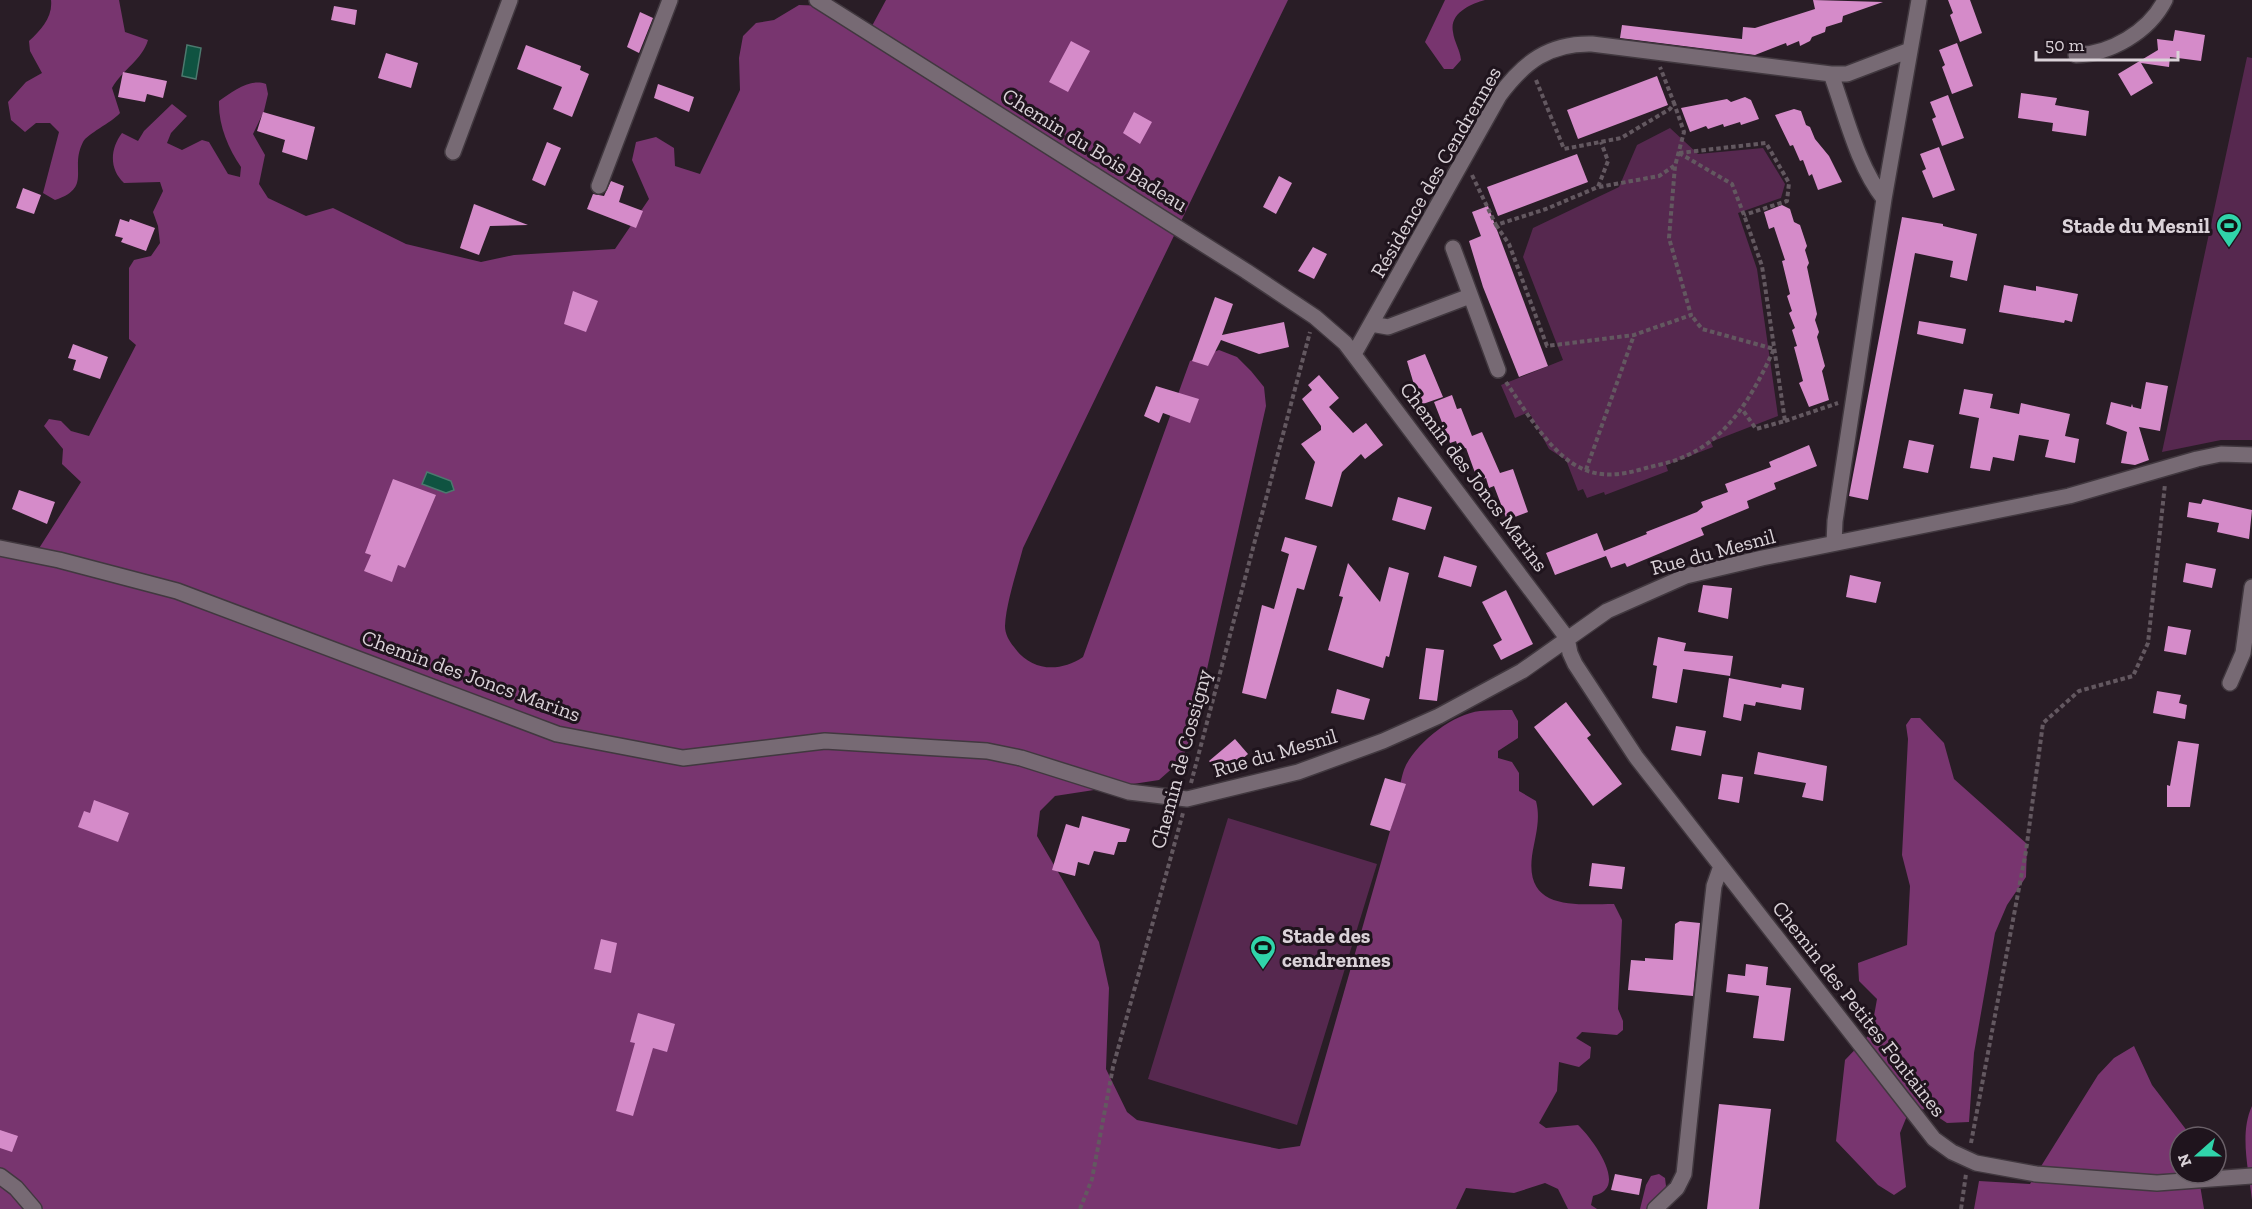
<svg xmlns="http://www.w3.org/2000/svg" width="2252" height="1209" font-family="'Zilla Slab',serif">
  <rect width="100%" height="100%" fill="#291d26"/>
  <path fill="#56284f" d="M2247,57L2252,58V440H2221L2162,452Z
    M1670,128L1698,154L1763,148L1785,184L1781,198L1738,213L1757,269L1778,416L1711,442L1713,447L1666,465L1668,471L1605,495L1604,492L1587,498L1583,489L1578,491L1566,460L1549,449L1529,412L1515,418L1501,385L1563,360L1523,257L1533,228L1619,187L1637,145Z
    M1228,818L1377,864L1297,1125L1148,1079Z"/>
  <path fill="#78356f" d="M51,0H119L125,32L148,40C142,60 123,69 112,88L120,113C111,123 87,134 83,142C69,169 93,187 55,200L43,193L59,132L50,123H36L25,132L11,120L8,102L26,82L42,73L30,51L29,41C41,30 53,17 51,0Z
    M886,0H1288L1023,548C1017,571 1006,603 1005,626C1005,634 1009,641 1014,647C1031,671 1059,673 1083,657L1190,361L1219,350L1237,357L1251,371L1264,387L1266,406L1190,745L1176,765L1159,780L1055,796L1040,811L1037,836L1099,942L1109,988L1106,1069L1127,1112L1137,1120L1279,1149L1300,1146L1396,810C1399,796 1400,777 1406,765C1419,741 1453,714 1480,711C1490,710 1501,710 1512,710L1518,721V738L1498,751V758L1512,762L1519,773V791L1536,801C1541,820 1535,837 1532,856C1525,911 1576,904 1614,904L1622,920L1618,1009L1623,1021V1030L1617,1035L1582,1032L1576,1038L1591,1047L1590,1058L1579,1067L1559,1062L1557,1091L1539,1123L1546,1128L1578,1125C1589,1135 1620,1175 1605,1190C1603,1193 1596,1195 1593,1196L1591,1205L1597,1209H1568L1558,1189L1545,1183L1514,1193L1466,1188L1456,1209H0V551L31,561L81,482L62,464L63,449L44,426L49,419L61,421L71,431L89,436L136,345L129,339V268L134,260L151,256L160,243L158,226L153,212L163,191L160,182L124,183C109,169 110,149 122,133L138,141L144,131L172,104L187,116L171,133L167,143L182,150L202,140L209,142L228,174L240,177L241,167C228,148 218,124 219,101C233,92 249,78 266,84L268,94L264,111L253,134L265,155L259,184L268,198L306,216L333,208L406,244L481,262L514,255L615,249L649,199L632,160L636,142L656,137L674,148L675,166L700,174L740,90L739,58L743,36L756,23L774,20L799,5L827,6L866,37Z
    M1445,0H1485C1471,4 1449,13 1453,32C1454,42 1460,49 1461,60L1453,69H1444L1425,42Z
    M1911,718H1920L1944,743L1954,779L2027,844L2026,877L2007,905L1995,933L1974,1053L1969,1122L1947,1123L1926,1109L1909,1111L1900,1133L1906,1187L1894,1195L1878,1185L1836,1141L1845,1060L1871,1033L1877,999L1859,981L1858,963L1907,945L1910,886L1902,855L1908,739L1906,725Z
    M2134,1046L2152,1085L2191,1136L2180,1137V1173H2198L2204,1209H1974L1979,1181L2030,1184L2098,1075L2114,1058Z
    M2252,1106V1200C2249,1171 2239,1134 2252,1106Z
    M1659,1174L1665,1178L1666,1186L1658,1209H1640L1646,1185L1651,1176Z"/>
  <path fill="#0f5341" stroke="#4c796e" stroke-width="1.5" d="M187,45L201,48L196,79L182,76Z
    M427,472L451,481L454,490L446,493L422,484Z"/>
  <path fill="#d58bc9" d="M1813,0L1883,2L1843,16L1842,22L1826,27L1825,32L1812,37L1810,41L1800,46L1799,41L1787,46L1786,43L1755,55L1620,38L1622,25L1742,39L1743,27L1755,28L1815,9Z
    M1948,0H1970L1982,33L1960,42L1950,15L1953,13Z
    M334,6L357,10L355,25L331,20Z
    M640,12L653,18L639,53L627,47Z
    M2175,30L2205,35L2201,61L2170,57L2169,67L2141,63L2153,83L2131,96L2118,74L2158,50L2157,39L2173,41Z
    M1071,41L1090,51L1068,92L1049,82Z
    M1957,43L1973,86L1952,94L1942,67L1945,65L1939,50Z
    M526,45L581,66L580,70L589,74L572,117L553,109L562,87L517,69Z
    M386,53L418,63L411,88L378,78Z
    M123,72L167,81L163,98L147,94L145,102L118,97Z
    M1657,76L1668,105L1578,139L1567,110Z
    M658,84L694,97L689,112L654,98Z
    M2021,93L2057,98L2055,105L2089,111L2086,136L2052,131L2053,123L2018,118Z
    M1948,95L1964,138L1942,146L1932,119L1936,117L1930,102Z
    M1745,97L1751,100L1759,119L1741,125L1740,122L1724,127L1723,124L1708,129L1706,126L1690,132L1681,108L1727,99L1731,102Z
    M1794,109L1801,111L1806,125L1810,127L1815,139L1829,156L1842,182L1818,190L1812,174L1809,176L1803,160L1800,161L1793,145L1790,146L1775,115Z
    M263,112L315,127L307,160L282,152L285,140L257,131Z
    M1134,112L1152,122L1140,144L1123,133Z
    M547,142L561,148L545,186L532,180Z
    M1939,147L1955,190L1933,198L1922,171L1926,169L1920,154Z
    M1577,154L1588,182L1498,216L1487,187Z
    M1279,176L1292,183L1276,214L1263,207Z
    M611,181L624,186L619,202L643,211L636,228L587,209L593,194L604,196Z
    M23,188L41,195L34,214L16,208Z
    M474,204L528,225L490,226L479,255L460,248Z
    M1782,205L1790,209L1794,222L1800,225L1807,246L1805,250L1809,263L1807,267L1817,314L1815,320L1819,332L1817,337L1825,366L1822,371L1829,400L1809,407L1799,383L1803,381L1794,347L1797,346L1792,330L1795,328L1789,313L1792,311L1787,296L1790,294L1782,261L1785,260L1774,227L1769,229L1764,212Z
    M1488,206L1548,366L1519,377L1483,287L1469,241L1481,236L1472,212Z
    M1902,217L1943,224V226L1977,234L1967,281L1950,277L1953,261L1915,253L1868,500L1849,496Z
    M120,219L129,222L130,219L155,228L146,251L121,242L123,238L115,236Z
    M1313,247L1327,254L1314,279L1298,271Z
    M2004,285L2036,291V286L2078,294L2072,322L2065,320L2064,323L1999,312Z
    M573,291L598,301L586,332L564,324Z
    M1215,297L1233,304L1222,335L1284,322L1289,347L1259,354L1221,340L1208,366L1192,361Z
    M1919,321L1966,329L1963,344L1917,334Z
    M73,344L108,357L100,379L73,370L76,360L68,358Z
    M1425,354L1443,397L1420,405L1407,361Z
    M1319,375L1339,398L1329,407L1353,433L1366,423L1383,445L1365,459L1361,454L1342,472L1332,507L1305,499L1315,462L1301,444L1321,430V426L1302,399L1312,390L1308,385Z
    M2146,382L2168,386L2160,431L2139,427L2149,460L2135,465L2121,463L2127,432L2106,424L2111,402L2131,407L2132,404L2133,407L2141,409Z
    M1156,386L1199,399L1190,423L1163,413L1159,423L1144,416Z
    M1964,389L1993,394L1990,408L2019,414L2021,403L2070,414L2065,436L2079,439L2075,463L2045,457L2049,440L2019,435L2014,461L1993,457L1990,471L1970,468L1979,418L1959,414Z
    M1452,395L1457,409L1461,408L1472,436L1482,432L1500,473L1513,469L1528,512L1507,520L1494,486L1489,488L1486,478L1478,481L1466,448L1459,450L1456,441L1450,443L1434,402Z
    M1909,440L1934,445L1928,473L1903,468Z
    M1809,445L1817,466L1774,483L1776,489L1747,501L1749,508L1701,528L1704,535L1627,567L1625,563L1611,568L1606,556L1555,575L1546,553L1597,533L1604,551L1647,534L1646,532L1697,512L1703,507L1701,502L1728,492L1725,484L1771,467L1769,462Z
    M393,479L436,495L405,568L398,565L392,582L364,571L371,555L365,553Z
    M19,490L55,502L47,524L12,509Z
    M1398,497L1432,507L1425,530L1392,520Z
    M2203,499L2252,510L2249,539L2217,532L2219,523L2187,517L2189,502L2201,504Z
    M1285,537L1317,546L1304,590L1297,588L1266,699L1242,693L1262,605L1274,609L1289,554L1281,551Z
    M1444,556L1477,566L1471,587L1438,577Z
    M1348,563L1380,602L1389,567L1409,573L1389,657L1386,656L1383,668L1328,650L1343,597L1339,596Z
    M2186,563L2216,569L2212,588L2183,582Z
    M1850,575L1881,582L1876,603L1846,597Z
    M1703,585L1732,588L1728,619L1698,612Z
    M1506,590L1533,644L1501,660L1493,645L1502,640L1482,602Z
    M2168,626L2191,630L2186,655L2164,651Z
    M1658,637L1686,643L1684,651L1733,656L1730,676L1683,669L1677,703L1652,698L1657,666L1653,665Z
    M1426,648L1444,650L1437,701L1419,699Z
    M1729,678L1781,688L1782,684L1804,688L1801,710L1756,702L1755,706L1744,704L1741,721L1723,717Z
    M1337,689L1370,699L1364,720L1331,713Z
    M2157,691L2181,695L2179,703L2187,705L2185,719L2153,713Z
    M1566,702L1591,735L1587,738L1622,784L1593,806L1534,727Z
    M1676,726L1706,731L1701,756L1671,750Z
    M1235,739L1248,754L1222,777L1209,761Z
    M2178,741L2199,744L2190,807H2167V785L2170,786Z
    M1758,752L1827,766L1823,801L1802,797L1806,783L1754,774Z
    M1722,774L1743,777L1739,803L1718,799Z
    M1385,778L1406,784L1390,831L1370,825Z
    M94,800L129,813L118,842L78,827L84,811L90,813Z
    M1082,816L1130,829L1126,842H1118L1114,855L1094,851L1089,865L1078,862L1075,876L1052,870L1066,824L1079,828Z
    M1592,863L1625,867L1622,889L1589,886Z
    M1680,921L1700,923L1693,996L1628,990L1631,960L1645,961V958L1673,960L1675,924Z
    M601,939L617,943L611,973L594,969Z
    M1746,964L1768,967L1766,985L1791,988L1784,1041L1753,1038L1759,996L1726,992L1728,974L1745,976Z
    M638,1013L675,1024L667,1052L653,1048L633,1116L616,1111L635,1043L630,1042Z
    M1719,1104L1771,1109L1759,1209H1707Z
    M0,1130L18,1136L12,1152L0,1148Z
    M1615,1174L1642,1179L1639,1195L1611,1190Z"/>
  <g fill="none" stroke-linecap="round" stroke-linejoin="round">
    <defs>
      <path id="minor" d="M817,0L1246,271L1315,317L1345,343L1567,638L1570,653L1575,664L1636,757L1934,1139L1952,1152L1976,1163L2036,1174L2157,1183L2252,1176
        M2076,55C2110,54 2149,32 2165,0
        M1831,74C1846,115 1857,165 1884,199
        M453,152L510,0
        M599,186L670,0
        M1453,248L1498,370
        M1371,324L1388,327L1470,296
        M1354,354L1499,96C1524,62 1549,43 1592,44L1831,74H1847L1910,50
        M1834,543L1835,521L1884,199L1919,0
        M0,548L59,560L177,591L557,734L683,758L825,741L987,751L1021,758L1129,792L1187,799L1298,772L1383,741L1439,716L1522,671L1607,611L1686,576L1762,558L2069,496L2197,459L2221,454L2252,455
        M2230,683L2243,653L2252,587
        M0,1176L16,1188L34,1209
        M1655,1209L1677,1188L1684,1174L1711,913L1714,886L1721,866"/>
    </defs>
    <use href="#minor" stroke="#41383f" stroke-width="18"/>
    <path stroke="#635860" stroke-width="4" stroke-dasharray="4.5 3" stroke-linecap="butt" d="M1536,80L1564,149L1621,138L1670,109L1674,103L1660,67
      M1679,153L1732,184L1744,215L1762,266L1785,421L1756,429L1742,409
      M1679,153L1766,143L1789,183L1787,201L1744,215
      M1472,175L1496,225L1546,209L1598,187L1608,161L1601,142
      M1599,187L1659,176L1674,166
      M1496,225L1509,244L1547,346L1634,335L1691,315L1669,238L1675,166L1684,132L1674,103
      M1506,382C1523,407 1546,446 1572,463C1596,479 1619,476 1646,468C1657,465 1670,463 1681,458C1729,439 1754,393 1774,349L1702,329L1691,315
      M1785,421L1838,403
      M1586,470L1634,335
      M1191,783L1310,332
      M1971,1143L2026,851L2043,723L2079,691L2133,676L2148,643L2165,484
      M1080,1209L1092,1179L1113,1067L1183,813
      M1961,1209L1966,1174"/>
    <use href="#minor" stroke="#776a74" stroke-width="15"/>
  </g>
  <defs>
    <symbol id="stadium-pin" viewBox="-11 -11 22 30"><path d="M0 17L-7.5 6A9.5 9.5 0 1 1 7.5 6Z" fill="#30d4aa" stroke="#1f141d"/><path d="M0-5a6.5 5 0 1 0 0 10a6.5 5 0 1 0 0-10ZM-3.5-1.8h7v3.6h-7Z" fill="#111"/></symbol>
  </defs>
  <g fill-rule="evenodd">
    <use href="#stadium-pin" x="2214" y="211" width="30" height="40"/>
    <use href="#stadium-pin" x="1248" y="933" width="30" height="40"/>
  </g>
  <g text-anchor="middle" stroke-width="6" stroke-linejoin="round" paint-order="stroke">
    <g font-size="21" fill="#dad2d8" stroke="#1f141d">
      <text transform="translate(1095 150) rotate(32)" y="7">Chemin du Bois Badeau</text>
      <text transform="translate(1436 172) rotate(-60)" y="7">Résidence des Cendrennes</text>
      <text transform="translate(1474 477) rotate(53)" y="7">Chemin des Joncs Marins</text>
      <text transform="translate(1713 552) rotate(-15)" y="7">Rue du Mesnil</text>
      <text transform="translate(471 676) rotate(20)" y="7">Chemin des Joncs Marins</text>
      <text transform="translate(1275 753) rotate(-16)" y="7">Rue du Mesnil</text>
      <text transform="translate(1181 759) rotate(-75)" y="7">Chemin de Cossigny</text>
      <text transform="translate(1859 1009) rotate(52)" y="7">Chemin des Petites Fontaines</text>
    </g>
    <g font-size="21" font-weight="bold" fill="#dad2d8" stroke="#1f141d" text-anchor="end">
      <text x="2210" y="233">Stade du Mesnil</text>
      <text x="1282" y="943" text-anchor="start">Stade des<tspan x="1282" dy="24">cendrennes</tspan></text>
    </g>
  </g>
  <g transform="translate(2198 1155) rotate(249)"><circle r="28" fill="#1f141d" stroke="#6a6068" stroke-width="1.5"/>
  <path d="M0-4.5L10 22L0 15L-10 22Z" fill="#30d4aa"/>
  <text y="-9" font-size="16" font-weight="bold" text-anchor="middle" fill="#dad2d8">N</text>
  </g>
  <path d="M2036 51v9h142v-9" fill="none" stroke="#dad2d8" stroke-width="3"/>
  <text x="2045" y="51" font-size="18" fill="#dad2d8" stroke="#1f141d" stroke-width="4.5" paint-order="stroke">50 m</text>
</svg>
